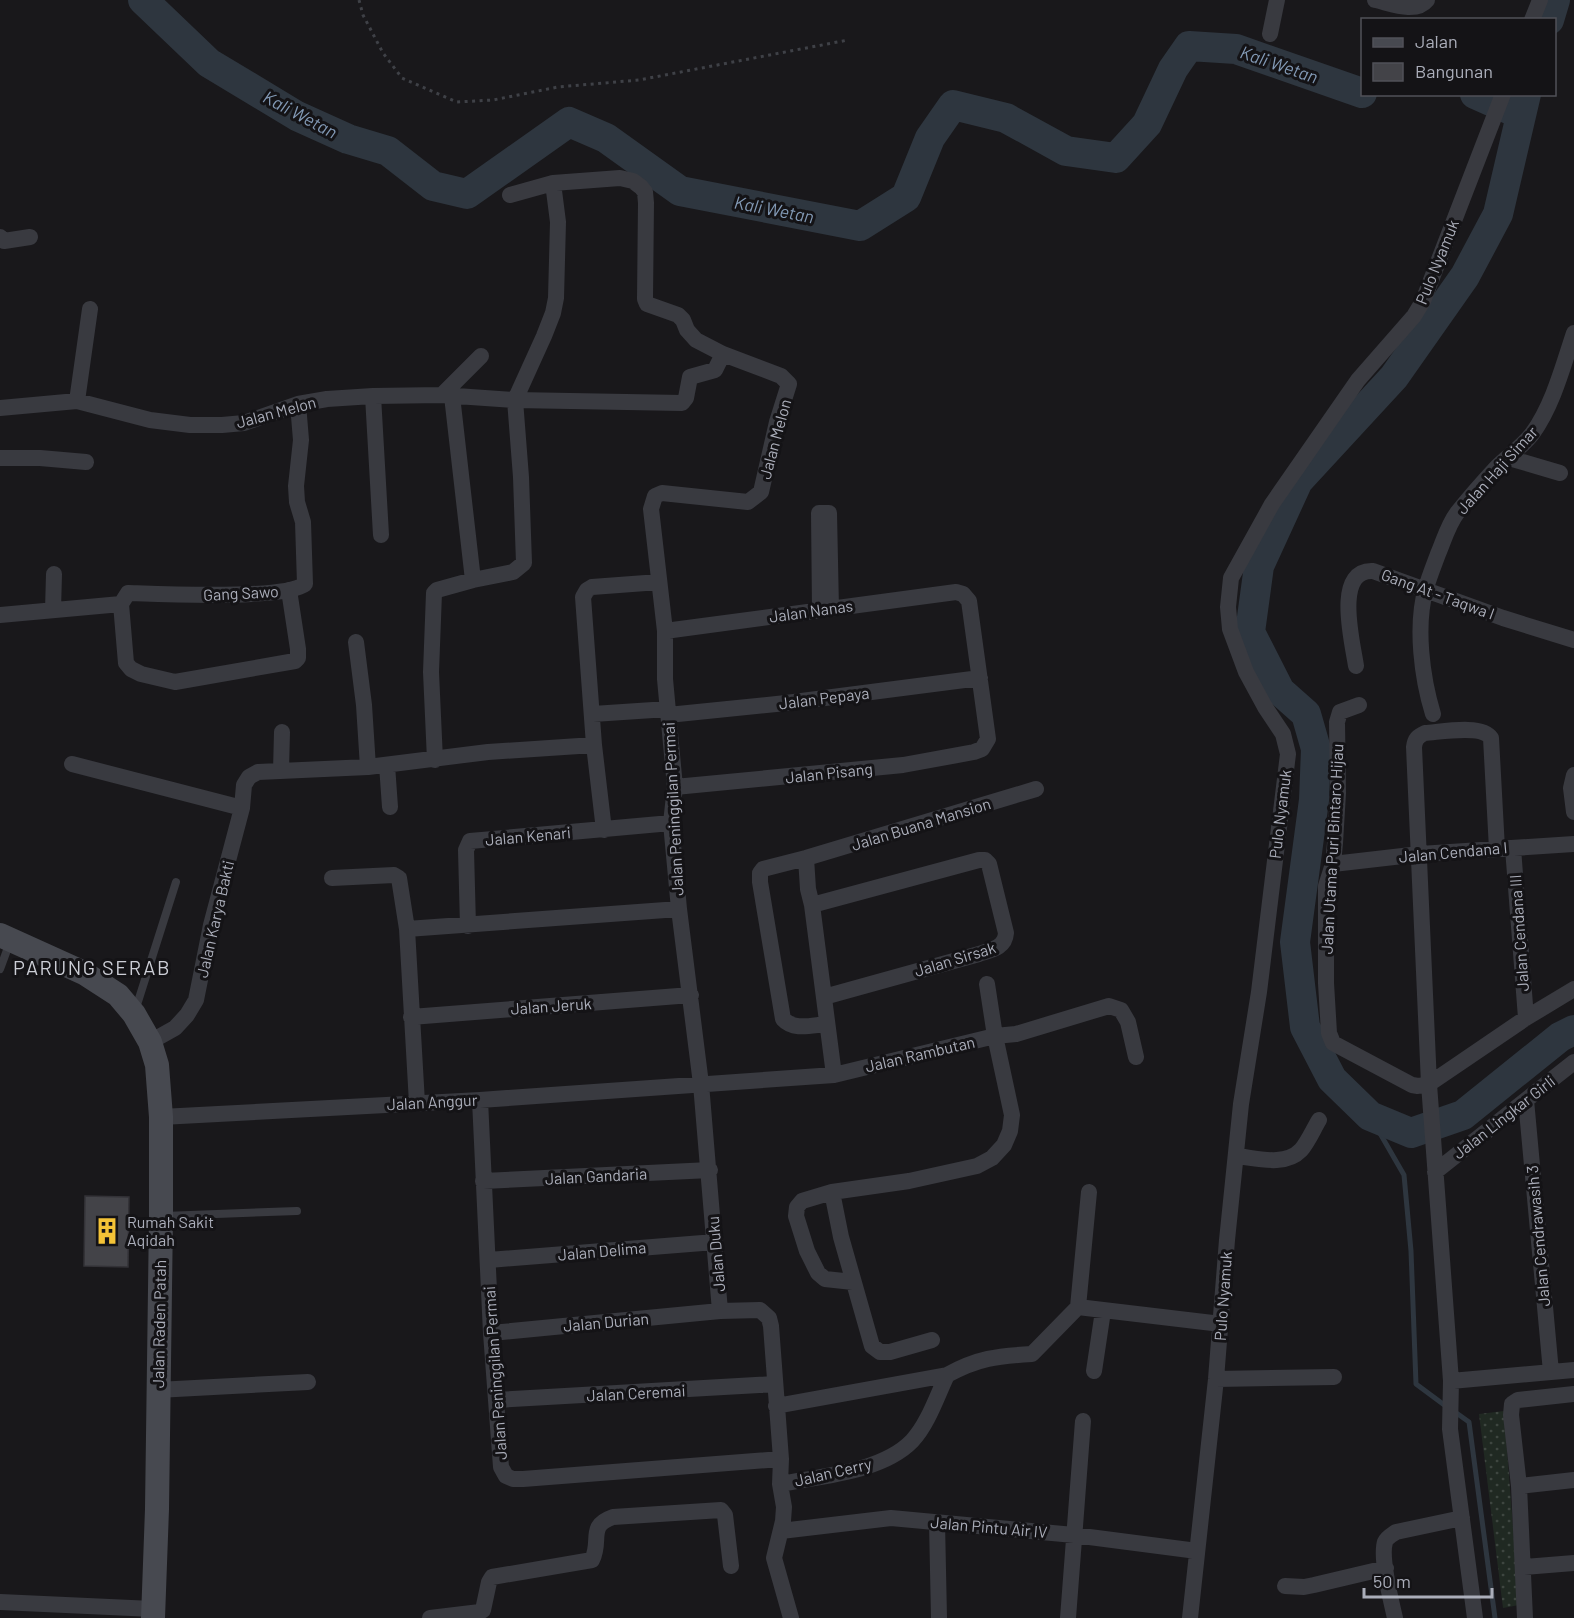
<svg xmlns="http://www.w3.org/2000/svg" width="1574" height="1618" font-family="Barlow,sans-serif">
  <defs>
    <pattern id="park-dots" width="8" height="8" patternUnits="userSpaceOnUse" patternTransform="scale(1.5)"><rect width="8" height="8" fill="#202922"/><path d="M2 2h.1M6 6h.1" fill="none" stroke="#3e4640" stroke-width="1.8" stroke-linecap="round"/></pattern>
  </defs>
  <rect width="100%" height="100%" fill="#19181b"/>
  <path fill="url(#park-dots)" d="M1504,1411L1519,1605L1503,1608L1479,1414Z"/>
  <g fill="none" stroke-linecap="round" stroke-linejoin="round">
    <path stroke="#2e363f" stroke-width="5" d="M1370,1116L1404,1175L1411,1251L1416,1384L1447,1407
      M1455,1412L1469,1422L1495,1618"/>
    <path stroke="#2e363f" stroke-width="30" d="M143,0L209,63L297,116L348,139L388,151L433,186L467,194L569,122L606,138L680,191L860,226L906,197L930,138L953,105L1006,118L1066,151L1116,158L1147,124L1173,69L1189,46L1236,49L1362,93
      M1549,20L1555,0
      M1475,94L1520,114
      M1526,94L1498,214L1465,276L1394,377L1298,481L1259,566L1250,632L1280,691L1306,714L1316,749L1314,800L1295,942L1305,1027L1332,1079L1370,1116L1411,1133L1463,1115L1560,1037L1574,1030"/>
  </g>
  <path fill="#434348" stroke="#333237" stroke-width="1.5" d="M85,1196L129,1197L128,1267L84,1266Z"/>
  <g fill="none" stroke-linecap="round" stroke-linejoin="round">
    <path stroke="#3f4147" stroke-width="3" stroke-dasharray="3 4.5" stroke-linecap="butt" d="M359,0L363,15L383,53L402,78L457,102L493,100L558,87L639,80L848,40"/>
    <path stroke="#393a40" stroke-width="8" d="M0,969L10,942
      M135,1011L176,882
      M164,1216L297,1211"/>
    <path stroke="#393a40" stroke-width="16" d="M1375,0C1390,3 1416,14 1427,0
      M1532,20L1540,0
      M1270,34L1277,0
      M510,195L553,183L620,178L633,181L641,187L645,192L646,203L645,299L647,304L678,315L683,320L687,330L696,340L723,354L781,376L789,384L777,422L761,492L748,502L662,493L655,496L651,509L665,631V679L675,787L671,823L679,909L701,1084L720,1311
      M0,237L4,241L30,237
      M442,395L515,400L682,403L686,398L690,377L715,370L723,354
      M373,396L381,535
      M452,396L473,580
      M77,401L90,309
      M0,408L77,401L150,420L190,425H222L244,423L298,404L327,399L373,396L442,395L481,356
      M0,458H40L86,462
      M1509,458L1560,473
      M121,604L128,593C159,594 285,600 305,584L303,522L297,502L296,486L301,440L298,404
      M121,604L126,663L131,669L141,674L175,682L295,661L298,658V649L289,590
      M53,610L54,574
      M820,610L819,513H829L831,609
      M0,615L121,604
      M665,631L956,592L963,594L969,601L988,739L982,749L974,752L903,765L675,787
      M356,642L364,705L368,767
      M1356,666C1353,644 1333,569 1373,571L1503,618L1574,640
      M1359,705L1340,712L1337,722L1338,793L1335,843L1333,864L1326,886V983L1329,1033L1333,1043L1412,1085L1418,1086L1429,1084L1526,1018L1574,989
      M593,714L668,709
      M1433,714C1422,678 1415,626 1426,588C1429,577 1434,565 1438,554C1444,540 1448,525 1457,513C1469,498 1483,482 1496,468C1508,456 1522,447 1532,434C1553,405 1563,366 1574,333
      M668,715L786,703L980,678
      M435,760L431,672L434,593L437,590L473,580L513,572L524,563L521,477L515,400L544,336L553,313L556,298L558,222L553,183
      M72,764L242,808
      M387,765L390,807
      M281,771L282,732
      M1574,775L1571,788L1574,812
      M604,830L594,745L583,597L587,590L592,587L659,582
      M1513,848L1526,1018
      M806,858L808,889L812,905L834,1075
      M1333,864L1420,854L1574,844
      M332,878L394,875L399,878L407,929L417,1103
      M812,905L979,860H985L989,864L1006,933C1005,948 991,950 979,954L824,997
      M468,926L466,850L470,841L671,823
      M407,929L679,909
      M411,1017L691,995
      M827,1024C812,1025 794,1031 783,1019L760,882V873L763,869L806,858L1036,789
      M150,1042L175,1028L187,1015L196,1000L211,925L242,808L244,785L249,777L258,772L368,767L488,752L594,745
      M480,1100L491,1333L501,1467L506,1476L513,1479H523L781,1459
      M1526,1100L1551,1372
      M161,1117L480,1100L834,1075L995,1036L1016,1034L1109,1006L1121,1010L1128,1022L1136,1057
      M1236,1156C1256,1158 1285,1167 1301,1150C1308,1142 1313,1130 1319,1120
      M1435,1172L1574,1062
      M483,1181L710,1170
      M832,1192L841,1237L872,1346L880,1352H890L932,1340
      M489,1260L715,1242
      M853,1282L825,1279L818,1273L807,1251L796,1216L797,1207L802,1201L832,1192L909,1181L977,1166L992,1158L1004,1145L1010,1131L1012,1115L995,1036L987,984
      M1078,1307L1089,1192
      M491,1333L720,1311L760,1310L769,1318L771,1326L781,1459L780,1484L784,1507L783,1521L774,1558L791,1618
      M1094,1371L1103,1311
      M1216,1379L1334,1377
      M1451,1381L1574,1370
      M157,1390L308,1382
      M496,1400L775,1384
      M776,1406L947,1375C978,1358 997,1356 1032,1354L1078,1307L1221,1324
      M780,1484C821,1476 882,1472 912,1441C928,1424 937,1396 947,1375
      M1519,1486L1574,1480
      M937,1522L939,1618
      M781,1531L891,1518L1074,1535L1197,1551
      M1524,1567L1574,1563
      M1285,1586L1304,1587L1314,1585L1386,1568
      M0,1602L153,1609
      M430,1618L480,1612L483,1610L489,1582L492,1577L592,1560C602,1540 587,1526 613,1517L721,1510L725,1515L731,1566
      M1068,1618L1083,1421
      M1190,1618L1216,1379L1227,1240L1241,1104L1259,992L1288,754L1283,734L1265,707L1246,672L1230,629L1228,607L1231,578L1272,504L1358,380L1414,316L1423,301L1503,94
      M1395,1618C1391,1600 1380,1558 1385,1542C1387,1537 1392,1535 1396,1532L1462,1518
      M1475,1618L1450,1429L1451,1381L1429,1084L1414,747C1415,739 1418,736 1425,733C1441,732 1482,724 1491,738L1497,849
      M1525,1618L1519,1486L1511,1415L1512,1404L1518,1400L1574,1394"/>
    <path stroke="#474950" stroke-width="24" d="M0,935L84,973L118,995L134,1014L150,1042L157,1065L161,1117V1216L157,1509L153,1618"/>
  </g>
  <defs>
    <symbol id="building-bare" viewBox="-9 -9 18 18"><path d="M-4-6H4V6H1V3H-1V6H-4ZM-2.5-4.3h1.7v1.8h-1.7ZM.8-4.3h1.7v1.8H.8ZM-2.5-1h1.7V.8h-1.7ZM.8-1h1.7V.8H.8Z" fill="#f4c337" stroke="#141316" stroke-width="2.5" paint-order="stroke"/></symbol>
  </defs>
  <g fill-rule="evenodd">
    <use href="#building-bare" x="88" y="1212" width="38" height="38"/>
  </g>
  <g text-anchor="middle" stroke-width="6" stroke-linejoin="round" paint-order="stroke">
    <g font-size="16" fill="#abaeba" stroke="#141316">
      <text transform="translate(1437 262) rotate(-68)" y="6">Pulo Nyamuk</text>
      <text transform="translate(276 412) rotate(-15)" y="6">Jalan Melon</text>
      <text transform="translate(775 439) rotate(-75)" y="6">Jalan Melon</text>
      <text transform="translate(1497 470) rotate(-48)" y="6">Jalan Haji Simar</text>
      <text transform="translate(241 593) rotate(-3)" y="6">Gang Sawo</text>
      <text transform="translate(1438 594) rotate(20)" y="6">Gang At - Taqwa I</text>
      <text transform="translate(811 611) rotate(-8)" y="6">Jalan Nanas</text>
      <text transform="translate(824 698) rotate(-7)" y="6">Jalan Pepaya</text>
      <text transform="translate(829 773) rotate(-6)" y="6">Jalan Pisang</text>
      <text transform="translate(673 809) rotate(-93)" y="6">Jalan Peninggilan Permai</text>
      <text transform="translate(1280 814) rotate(-83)" y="6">Pulo Nyamuk</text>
      <text transform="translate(921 824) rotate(-17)" y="6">Jalan Buana Mansion</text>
      <text transform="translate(528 836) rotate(-5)" y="6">Jalan Kenari</text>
      <text transform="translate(1332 849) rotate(-87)" y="6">Jalan Utama Puri Bintaro Hijau</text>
      <text transform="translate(1453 852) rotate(-5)" y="6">Jalan Cendana I</text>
      <text transform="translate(215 919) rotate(-77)" y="6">Jalan Karya Bakti</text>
      <text transform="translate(1519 933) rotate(-94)" y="6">Jalan Cendana III</text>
      <text transform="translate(955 959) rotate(-17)" y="6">Jalan Sirsak</text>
      <text transform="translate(551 1006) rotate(-4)" y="6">Jalan Jeruk</text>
      <text transform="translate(920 1054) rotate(-13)" y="6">Jalan Rambutan</text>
      <text transform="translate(432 1102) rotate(-3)" y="6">Jalan Anggur</text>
      <text transform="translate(1504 1117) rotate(-38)" y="6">Jalan Lingkar Girli</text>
      <text transform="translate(596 1176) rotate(-3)" y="6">Jalan Gandaria</text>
      <text transform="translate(1538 1236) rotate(-95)" y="6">Jalan Cendrawasih 3</text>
      <text transform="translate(602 1251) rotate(-5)" y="6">Jalan Delima</text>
      <text transform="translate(716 1254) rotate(-95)" y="6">Jalan Duku</text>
      <text transform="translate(1223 1296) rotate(-86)" y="6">Pulo Nyamuk</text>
      <text transform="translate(606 1322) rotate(-5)" y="6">Jalan Durian</text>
      <text transform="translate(159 1324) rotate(-89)" y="6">Jalan Raden Patah</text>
      <text transform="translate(495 1373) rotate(-94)" y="6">Jalan Peninggilan Permai</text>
      <text transform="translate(636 1393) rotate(-3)" y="6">Jalan Ceremai</text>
      <text transform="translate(833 1472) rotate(-13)" y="6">Jalan Cerry</text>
      <text transform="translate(989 1527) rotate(5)" y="6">Jalan Pintu Air IV</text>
    </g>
    <g font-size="16" fill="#abaeba" stroke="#141316" text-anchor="start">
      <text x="127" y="1228">Rumah Sakit<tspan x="127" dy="18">Aqidah</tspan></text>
    </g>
    <g font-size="18" font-style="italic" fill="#8299b5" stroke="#141316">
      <text transform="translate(1279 65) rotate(19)" y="6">Kali Wetan</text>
      <text transform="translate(300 115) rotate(28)" y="6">Kali Wetan</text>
      <text transform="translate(774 210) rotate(11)" y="6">Kali Wetan</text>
    </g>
    <g font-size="20" letter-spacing="1.5" fill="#ccced6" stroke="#141316">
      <text x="92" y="975">PARUNG SERAB</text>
    </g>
  </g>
  <rect x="1361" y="18" width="195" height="78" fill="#141316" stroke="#505158" stroke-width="1.5"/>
  <rect x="1373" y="38" width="30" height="9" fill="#474950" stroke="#505158" stroke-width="1.5"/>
  <text x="1415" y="48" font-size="18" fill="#abaeba">Jalan</text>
  <rect x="1373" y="63" width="30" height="18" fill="#434348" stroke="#505158" stroke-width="1.5"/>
  <text x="1415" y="78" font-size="18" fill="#abaeba">Bangunan</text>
  <path d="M1364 1588v9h128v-9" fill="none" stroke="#abaeba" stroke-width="3"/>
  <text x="1373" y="1588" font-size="18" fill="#abaeba" stroke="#141316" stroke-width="4.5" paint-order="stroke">50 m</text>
</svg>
